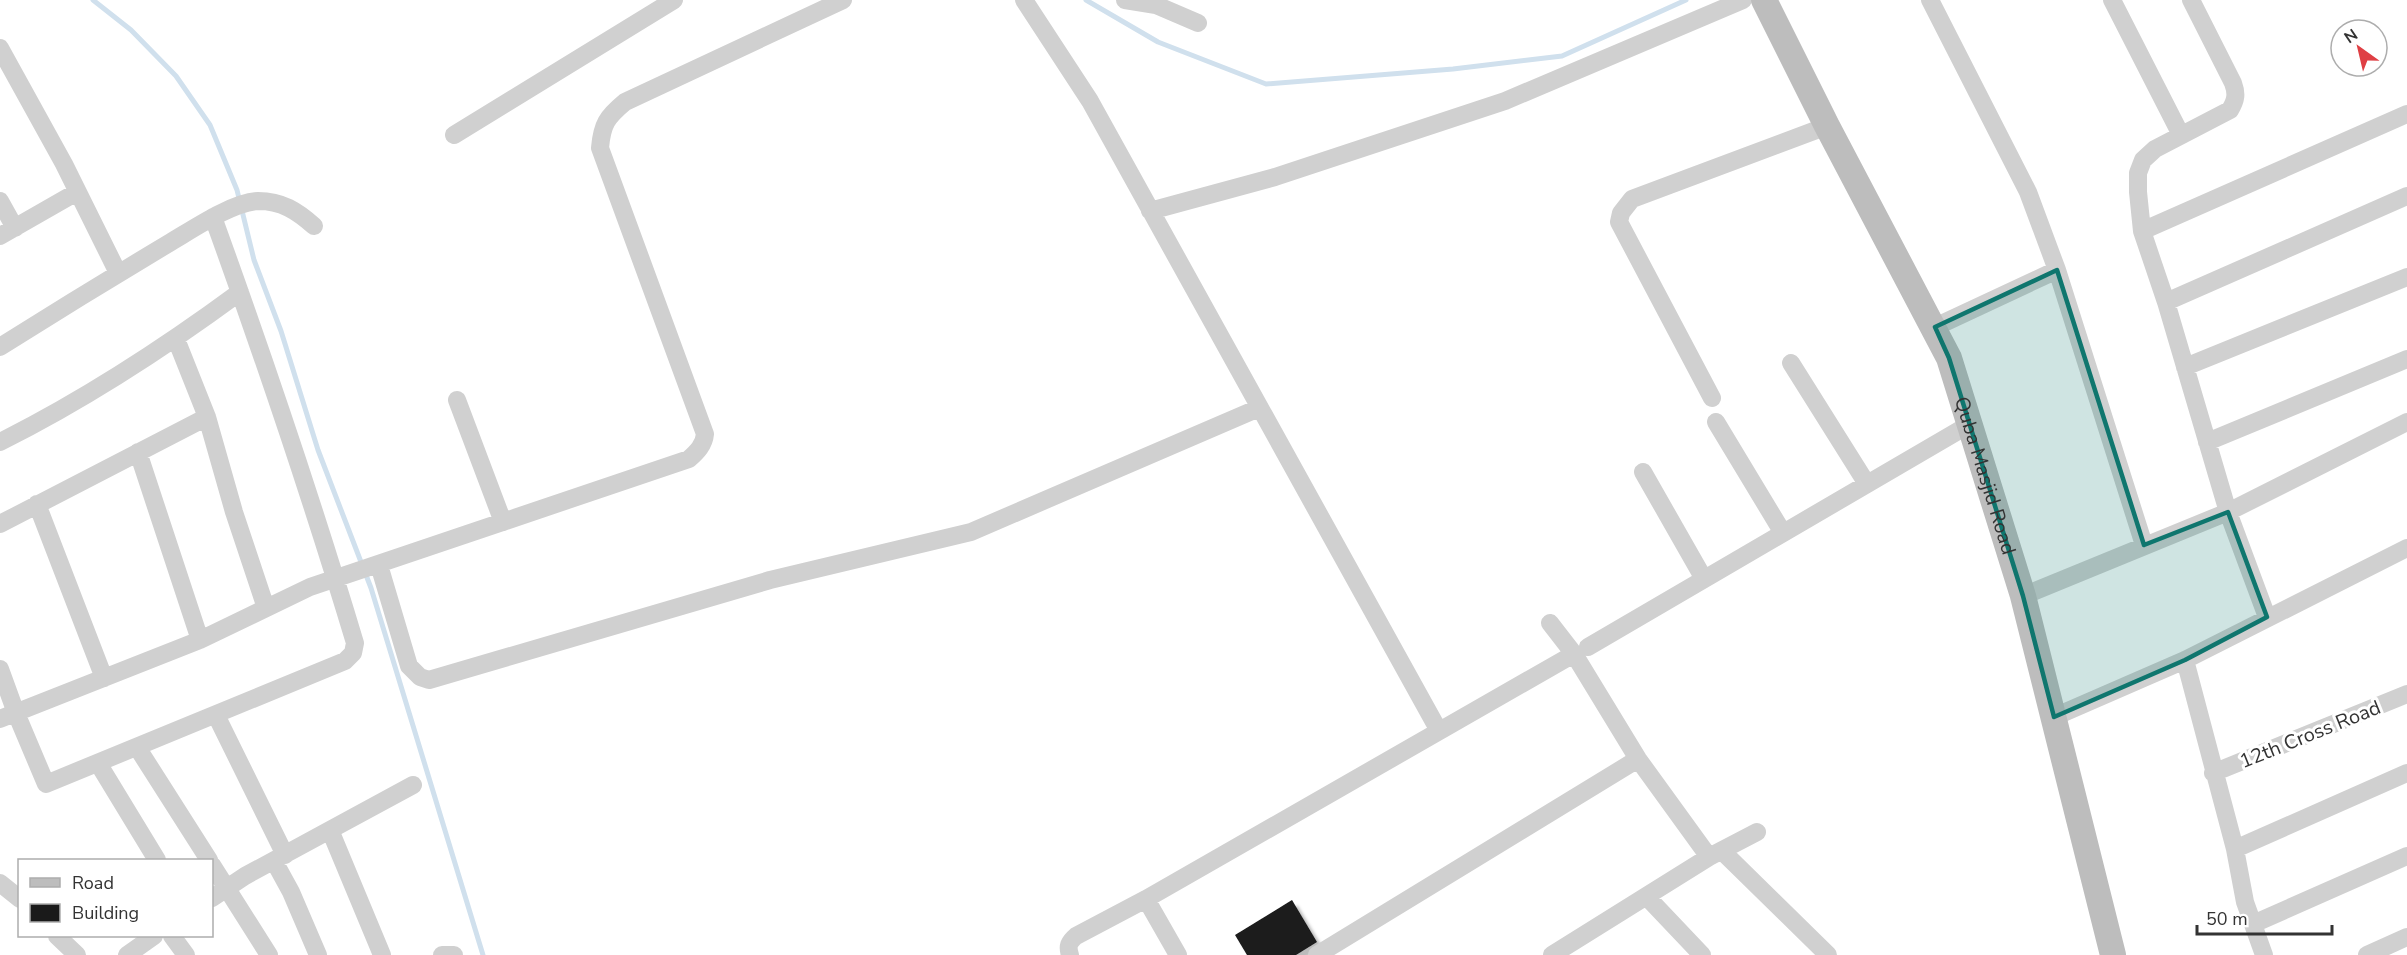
<svg xmlns="http://www.w3.org/2000/svg" width="2407" height="955" font-family="'Nunito Sans',sans-serif">
  <defs>
    <filter id="shadow"><feDropShadow dx="5.5" dy="5.5" stdDeviation="1.5" flood-color="#0004"/></filter>
  </defs>
  <rect width="100%" height="100%" fill="#fff"/>
  <g fill="none" stroke-linecap="round" stroke-linejoin="round">
    <path stroke="#d0e0ed" stroke-width="5" d="M93,0L131,30L176,76L210,125L237,190L254,260L281,331L318,450L371,588L483,955
      M1086,0L1158,42L1266,84L1453,69L1562,56L1686,0"/>
  </g>
  <path fill="#1a1a1a" filter="url(#shadow)" d="M1292,900L1317,942L1296,955H1247L1235,935Z"/>
  <g fill="none" stroke-linecap="round" stroke-linejoin="round">
    <path stroke="#d0d0d0" stroke-width="18" d="M1024,0L1090,101L1439,731
      M1125,0L1156,5L1198,23
      M1930,0L2028,192L2057,270L2144,545
      M2112,0L2181,135
      M2191,0L2233,83C2237,94 2236,100 2230,110L2155,149L2143,160L2138,173V192L2142,231L2166,302L2228,512L2267,617
      M0,48L64,164L118,273
      M454,135L674,0
      M0,201L15,228
      M1150,211L1275,177L1505,101L1743,0
      M2142,231L2407,114
      M0,236L77,192
      M2166,302L2407,196
      M1935,327L2057,270
      M176,339L207,417L234,512L266,608
      M0,347C57,311 114,276 171,242C193,229 233,202 258,201C282,201 297,211 314,226
      M1791,363L1867,484
      M2185,367L2407,277
      M1712,398L1619,222L1621,213L1632,199L1827,126
      M457,400L503,522
      M1716,422L1783,533
      M0,442C84,400 164,348 240,292
      M2207,442L2407,359
      M138,452L200,640
      M1643,472L1704,579
      M37,504L104,678
      M0,524L207,417
      M379,565L409,666L420,677L429,680L770,580L971,532L1259,408
      M2023,596L2228,512L2407,422
      M1550,623L1574,654L1638,759L1709,857
      M1588,647L1970,424
      M2185,660L2235,849L2245,902L2264,955
      M0,669L16,713L46,784L345,661L353,653L355,643C312,500 264,358 213,217
      M216,715L285,855
      M2054,717L2185,660L2407,548
      M0,719L200,640L310,587L689,459C697,452 704,445 705,434L600,148C602,124 607,117 625,102L843,0
      M137,747L209,860
      M98,763L157,860
      M2213,773L2407,694
      M330,830L382,955
      M2235,849L2407,773
      M1722,851L1828,955
      M274,861L291,892L318,955
      M212,865L269,955
      M0,883L20,899
      M1647,897L1702,955
      M212,898L245,876L413,785
      M1146,899L1178,955
      M2253,924L2407,856
      M57,936L77,955
      M172,936L186,955
      M127,955L154,936
      M442,955H454
      M1070,955C1067,946 1069,942 1076,936L1146,899L1574,654
      M1317,955L1638,759
      M1552,955L1709,857L1757,832
      M2367,955L2407,937"/>
    <path stroke="#bdbdbd" stroke-width="26" id="s1" d="M1764,0L1827,126L1949,358L2023,596L2113,955"/>
  </g>
  <path fill="#0f766e" fill-opacity="0.2" stroke="#0f766e" stroke-width="4.5" stroke-linejoin="round" d="M2057,270L2144,545L2228,512L2267,617L2185,660L2054,717L2023,596L1949,358L1935,327Z"/>
  <g text-anchor="middle" stroke-width="6" stroke-linejoin="round" paint-order="stroke">
    <g font-size="20" fill="#333" stroke="#fff">
      <text dy="7" stroke="none"><textPath href="#s1" startOffset="526">Quba Masjid Road</textPath></text>
      <text transform="translate(2310 734) rotate(-22)" y="7">12th Cross Road</text>
    </g>
  </g>
  <rect x="18" y="859" width="195" height="78" fill="#ffffff" stroke="#adadad" stroke-width="1.5"/>
  <rect x="30" y="878" width="30" height="9" fill="#bdbdbd" stroke="#adadad" stroke-width="1.5"/>
  <text x="72" y="889" font-size="18" fill="#333333">Road</text>
  <rect x="30" y="904" width="30" height="18" fill="#1a1a1a" stroke="#adadad" stroke-width="1.5"/>
  <text x="72" y="919" font-size="18" fill="#333333">Building</text>
  <g transform="translate(2359 48) rotate(326)"><circle r="28" fill="#ffffff" stroke="#adadad" stroke-width="1.5"/>
  <path d="M0-4.5L10 22L0 15L-10 22Z" fill="#df3f44"/>
  <text y="-9" font-size="16" font-weight="bold" text-anchor="middle" fill="#333333">N</text>
  </g>
  <path d="M2197 925v9h135v-9" fill="none" stroke="#333333" stroke-width="3"/>
  <text x="2206" y="925" font-size="18" fill="#333333" stroke="#ffffff" stroke-width="4.5" paint-order="stroke">50 m</text>
</svg>
